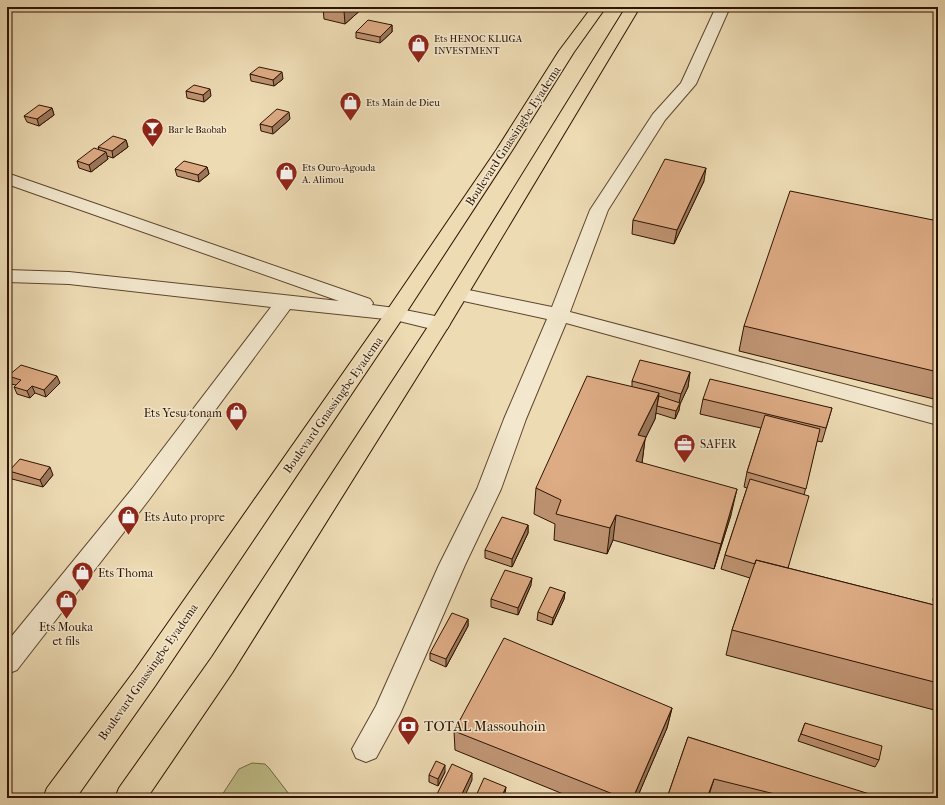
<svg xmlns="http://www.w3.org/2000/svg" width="945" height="805" font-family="'IM FELL French Canon',serif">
  <rect width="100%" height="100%" fill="#eddbb4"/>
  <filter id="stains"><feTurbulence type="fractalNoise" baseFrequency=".005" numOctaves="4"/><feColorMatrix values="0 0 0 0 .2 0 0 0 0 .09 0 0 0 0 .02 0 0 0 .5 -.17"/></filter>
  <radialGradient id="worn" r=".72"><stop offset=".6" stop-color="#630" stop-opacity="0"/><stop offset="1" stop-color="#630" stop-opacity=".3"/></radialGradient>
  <path fill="#bfbe88" stroke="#766844" d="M252,763L265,764L269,768L292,798H220L239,769Z"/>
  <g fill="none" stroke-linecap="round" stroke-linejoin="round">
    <defs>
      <path id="minor" d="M716,7H730L696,84L665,120L608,210L570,312L938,409V425L566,323L526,419L501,489L465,565L400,714L376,758L366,762L356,758L352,749L376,706L439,565L477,489L504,419L547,319L459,300L452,298L449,294L452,290L459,288L552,307L590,210L653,114L681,83Z
        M7,173L370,299L373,303L372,305L395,308L440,317L447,319L450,324L447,329L440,331L395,320L290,309L148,501L17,670L7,674V642L132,489L271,307L69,284L7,282V270L69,272L339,301L7,184Z"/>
      <path id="highway" d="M592,7H606L574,52L513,149L402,319L155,686L76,798H43L47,788L135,670L388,309L497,149L559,51Z
        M626,7H640L450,324L232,673L147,798H115L119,788L212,657L431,322Z"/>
    </defs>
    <use href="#minor" stroke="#5e452d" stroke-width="2"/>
    <use href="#highway" stroke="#2e1300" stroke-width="2"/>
    <use href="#minor" fill="#f3e8ce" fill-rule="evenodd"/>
    <use href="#highway" fill="#eddbb4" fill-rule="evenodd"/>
  </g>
  <path fill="#be9372" stroke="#2e1300" d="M323,7H364L345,24L324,19Z
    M392,25V32L380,43L356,38V32Z
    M250,74L283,79L274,86L251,81Z
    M186,91L211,96L204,102L187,98Z
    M52,108L54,115L39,126L27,122L24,116Z
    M290,119L273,134L261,131L260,124Z
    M126,140L128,147L113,158L107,156L108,159L91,172L79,168L77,161L99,150L98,147Z
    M207,167L209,174L199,182L177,176L175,169Z
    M704,181L674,244L632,234L633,220Z
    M938,221V400L739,351L744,326Z
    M690,372L688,387L680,404L679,410L675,419L656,413L655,419L645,439L642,463L731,515L714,569L613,540L607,554L554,540L555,524L534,514L536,488L632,386V381Z
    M8,376L60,383L46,397L35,393L30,398L17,394L14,387L16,385L11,384Z
    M703,399L832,408L822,442L817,441L804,495L788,568L934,605L933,599L938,589V711L726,655L732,630L750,578L721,569L725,555L747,488L744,487L747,472L761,428L700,414Z
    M9,471L53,475L43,487L12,479Z
    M528,525V533L512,567L485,558V550Z
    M531,585L518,615L491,607V599Z
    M565,592L564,599L552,625L537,620L538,612Z
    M468,619V626L446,667L430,660V653Z
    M672,708L667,728L637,798H573L455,750L454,731Z
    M805,723L879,760L875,767L798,741Z
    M688,737L880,798H667Z
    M445,772L438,786L429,782V775Z"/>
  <path fill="#9b785c" stroke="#2e1300" d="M349,7H364L345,24L344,11Z
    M392,25V32L380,43V37Z
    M282,72L283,79L274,86L273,80Z
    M210,89L211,96L204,102L203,95Z
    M52,108L54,115L39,126L37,119Z
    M289,112L290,119L273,134L272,127Z
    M126,140L128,147L113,158L112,151Z
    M106,152L108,159L91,172L89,165Z
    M207,167L209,174L199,182L198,175Z
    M706,168L704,181L674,244L677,230Z
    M690,372L688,387L680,404L679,410L675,419L676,411L678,407L681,394Z
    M57,376L60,383L46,397L44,390Z
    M32,386L35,393L30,398L27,391Z
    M659,393L655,419L645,439L642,463L632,487L638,435Z
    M50,467L53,475L43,487L40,480Z
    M737,489L731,515L714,569L721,544Z
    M616,515L613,540L607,554L610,528Z
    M528,525V533L512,567V559Z
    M532,578L531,585L518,615V608Z
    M565,592L564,599L552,625L553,618Z
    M468,619V626L446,667V659Z
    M672,708L667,728L637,798H633Z
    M445,765V772L438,786V779Z
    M472,773V780L464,798H460Z
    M714,779L708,798H707Z
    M506,787L505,794L504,798H501Z"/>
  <path fill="#ddab84" stroke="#2e1300" d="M323,7H349L344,11Z
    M368,20L392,25L380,37L356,32Z
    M259,67L282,72L273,80L250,74Z
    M194,85L210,89L203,95L186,91Z
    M39,105L52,108L37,119L24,116Z
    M277,109L289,112L272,127L260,124Z
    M113,136L126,140L112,151L98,147Z
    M94,148L106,152L89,165L77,161Z
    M665,159L706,168L677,230L633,220Z
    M184,161L207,167L198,175L175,169Z
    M790,191L938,221V372L744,326Z
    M640,360L690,372L681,394L632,381Z
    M21,365L57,376L44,390L32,386L27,391L14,387L21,380L8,376Z
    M587,376L659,393L638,435L646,437L636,461L737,489L721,544L616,515L610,528L556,514L561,500L536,488Z
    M710,379L832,408L826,428L703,399Z
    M659,396L680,403L676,411L657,406Z
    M765,415L820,429L806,489L747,472Z
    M20,459L50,467L40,480L9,471Z
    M750,479L809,496L788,568L756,560L755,564L725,555Z
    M502,517L528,525L512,559L485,550Z
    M756,560L938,606V683L732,630Z
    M505,570L532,578L518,608L491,599Z
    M550,587L565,592L553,618L538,612Z
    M452,613L468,619L446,659L430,653Z
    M504,638L672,708L633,798H623L454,731Z
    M805,723L882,746L879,760L801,734Z
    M688,737L879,797L880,798H791L714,779L707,798H667Z
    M436,761L445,765L438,779L429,775Z
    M452,764L472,773L460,798H435Z
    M484,778L506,787L501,798H475Z"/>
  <defs>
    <symbol id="shop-pin" viewBox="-11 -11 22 30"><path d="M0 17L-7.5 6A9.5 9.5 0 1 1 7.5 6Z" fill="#8f2418" stroke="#f3e8ce"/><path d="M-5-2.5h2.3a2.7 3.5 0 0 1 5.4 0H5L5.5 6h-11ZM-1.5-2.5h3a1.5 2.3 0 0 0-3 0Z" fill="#fff"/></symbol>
    <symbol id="bar-pin" viewBox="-11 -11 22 30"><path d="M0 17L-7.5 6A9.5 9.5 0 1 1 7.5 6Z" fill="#8f2418" stroke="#f3e8ce"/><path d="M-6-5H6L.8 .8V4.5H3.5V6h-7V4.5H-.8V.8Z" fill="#fff"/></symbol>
    <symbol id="office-pin" viewBox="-11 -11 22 30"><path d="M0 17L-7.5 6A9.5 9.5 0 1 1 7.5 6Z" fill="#8f2418" stroke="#f3e8ce"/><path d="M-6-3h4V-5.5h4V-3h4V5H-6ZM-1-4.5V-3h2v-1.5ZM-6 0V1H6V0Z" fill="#fff"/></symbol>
    <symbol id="bank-pin" viewBox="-11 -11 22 30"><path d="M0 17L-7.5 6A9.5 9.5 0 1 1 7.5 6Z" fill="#8f2418" stroke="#f3e8ce"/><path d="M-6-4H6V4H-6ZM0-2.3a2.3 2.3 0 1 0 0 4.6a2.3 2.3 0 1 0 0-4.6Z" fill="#fff"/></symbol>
  </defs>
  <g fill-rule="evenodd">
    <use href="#shop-pin" x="406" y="32" width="25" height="34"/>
    <use href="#shop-pin" x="338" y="90" width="25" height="34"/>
    <use href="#bar-pin" x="140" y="116" width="25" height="34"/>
    <use href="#shop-pin" x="274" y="160" width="25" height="34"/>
    <use href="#shop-pin" x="224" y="400" width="25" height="34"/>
    <use href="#office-pin" x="672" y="432" width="25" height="34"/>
    <use href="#shop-pin" x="116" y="504" width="25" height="34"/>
    <use href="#shop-pin" x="70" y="560" width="25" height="34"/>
    <use href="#shop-pin" x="54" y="588" width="25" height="34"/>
    <use href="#bank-pin" x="396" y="714" width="25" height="34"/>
  </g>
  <g text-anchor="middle" stroke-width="3" stroke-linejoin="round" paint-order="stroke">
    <g font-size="10" fill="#2e1300" stroke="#f3e8ce" text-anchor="start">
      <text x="434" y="42">Ets HENOC KLUGA<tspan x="434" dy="12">INVESTMENT</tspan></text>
      <text x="366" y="106">Ets Main de Dieu</text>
      <text x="168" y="133">Bar le Baobab</text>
      <text x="302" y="171">Ets Ouro-Agouda<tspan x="302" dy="12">A. Alimou</tspan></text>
    </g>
    <g font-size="12" fill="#2e1300" stroke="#f3e8ce">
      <text transform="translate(513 136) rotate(-57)" y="4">Boulevard Gnassingbe Eyadema</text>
      <text transform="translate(333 405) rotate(-55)" y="4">Boulevard Gnassingbe Eyadema</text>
      <text transform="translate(148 672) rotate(-55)" y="4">Boulevard Gnassingbe Eyadema</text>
    </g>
    <g font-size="12" fill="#2e1300" stroke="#f3e8ce" text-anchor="start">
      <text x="222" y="417" text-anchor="end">Ets Yesu tonam</text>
      <text x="700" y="448">SAFER</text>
      <text x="144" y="521">Ets Auto propre</text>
      <text x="98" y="577">Ets Thoma</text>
      <text x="66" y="631" text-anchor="middle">Ets Mouka<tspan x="66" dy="14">et fils</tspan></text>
    </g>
    <g font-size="14" fill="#2e1300" stroke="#f3e8ce" text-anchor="start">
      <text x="424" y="731">TOTAL Massouhoin</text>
    </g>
  </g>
  <rect width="945" height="805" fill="none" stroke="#eddbb4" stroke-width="24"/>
  <rect x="8" y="8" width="929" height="789" fill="none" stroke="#2e1300" stroke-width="2"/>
  <rect x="12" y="12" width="921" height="781" fill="none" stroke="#2e1300"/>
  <rect width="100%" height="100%" filter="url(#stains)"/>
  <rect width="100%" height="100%" fill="url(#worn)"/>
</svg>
